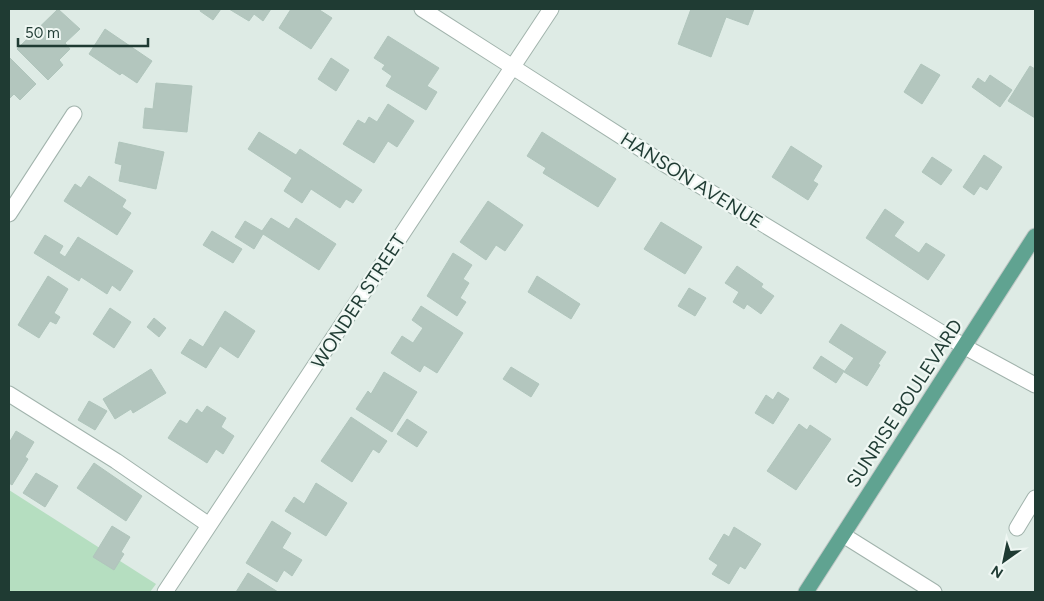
<svg xmlns="http://www.w3.org/2000/svg" width="1044" height="601" font-family="Figtree,sans-serif">
  <rect width="100%" height="100%" fill="#deebe5"/>
  <path fill="#b5dec0" d="M9,490L156,584L150,592H9Z"/>
  <path fill="#b3c6be" stroke="#b0c5bc" d="M58,9L80,29L65,43L70,49L59,60L63,65L48,80L17,49Z
    M201,9H221L213,20L200,11Z
    M229,9H271L263,21L254,14L249,21Z
    M291,9H318L332,18L311,49L279,28Z
    M691,9H754L748,25L726,17L711,57L678,44Z
    M105,29L152,61L137,83L122,73L120,75L89,54Z
    M388,36L439,68L427,86L437,92L426,110L386,86L392,76L382,69L385,65L374,58Z
    M9,57L36,84L20,100L14,94L9,99Z
    M331,58L349,70L336,91L318,79Z
    M921,64L940,75L922,104L904,92Z
    M1030,66L1035,69V118L1008,101Z
    M990,75L1012,90L1000,107L972,87L978,78L985,83Z
    M156,83L192,86L187,132L143,128L145,108L153,109Z
    M388,104L414,121L397,147L388,141L374,163L343,144L358,120L365,124L369,117L377,122Z
    M259,132L296,155L300,149L362,190L353,203L346,199L340,208L311,189L302,203L284,191L292,178L248,149Z
    M542,132L616,179L598,207L543,173L546,168L527,156Z
    M119,142L164,152L156,189L119,181L122,165L115,163Z
    M791,146L822,166L813,181L818,184L808,200L772,177Z
    M984,155L1002,167L987,190L980,186L974,195L963,187Z
    M932,157L952,170L941,185L922,172Z
    M89,176L126,200L122,207L131,213L117,235L64,201L75,184L81,188Z
    M488,201L523,225L505,251L496,245L486,260L460,242Z
    M885,209L904,222L894,236L919,253L926,243L945,255L928,280L866,238Z
    M271,218L289,229L296,218L336,244L319,270L263,234L254,249L235,237L245,221L262,231Z
    M661,222L702,247L685,274L644,249Z
    M212,231L242,249L233,263L203,245Z
    M45,235L63,246L59,253L65,257L78,237L133,271L120,291L112,285L107,294L81,277L79,281L34,253Z
    M453,253L472,265L463,279L469,283L460,298L466,302L457,316L427,296Z
    M737,266L763,284L761,287L774,296L761,314L747,304L744,309L733,302L739,292L725,283Z
    M48,276L68,289L54,313L60,317L56,324L50,321L39,338L18,325Z
    M537,276L580,304L571,319L528,292Z
    M689,288L706,298L695,316L678,306Z
    M421,306L463,333L437,373L424,365L420,372L391,353L402,336L413,343L423,328L412,320Z
    M110,308L131,322L114,348L93,334Z
    M225,311L255,331L238,358L220,346L206,368L181,353L190,339L203,347Z
    M154,318L166,328L159,337L147,327Z
    M841,324L886,352L878,364L880,365L867,386L844,372L854,358L829,342Z
    M821,356L844,371L836,383L813,368Z
    M511,367L539,384L531,397L503,379Z
    M151,369L166,393L133,413L131,409L115,419L103,399Z
    M384,372L417,392L392,432L356,409L368,391L371,394Z
    M778,392L789,399L773,424L755,413L766,395L773,400Z
    M89,401L107,411L95,430L78,420Z
    M207,406L226,418L221,427L234,436L223,454L216,449L207,463L168,438L180,420L187,424L197,409L202,413Z
    M351,417L387,441L379,453L373,449L352,482L321,461Z
    M407,419L427,432L417,447L397,434Z
    M799,424L807,430L810,425L831,439L796,490L767,471Z
    M16,431L34,442L25,457L28,459L12,485L9,483V443Z
    M94,463L142,496L126,521L77,488Z
    M36,473L58,486L45,507L23,493Z
    M316,483L347,503L326,536L285,511L294,497L304,504Z
    M272,521L291,533L282,548L302,560L292,576L284,570L277,582L246,563Z
    M112,526L130,537L121,552L124,554L114,570L93,557Z
    M734,527L761,544L745,569L740,566L729,584L712,574L718,565L709,559L724,534L729,537Z
    M248,573L278,592H236Z"/>
  <g fill="none" stroke-linecap="round" stroke-linejoin="round">
    <defs>
      <path id="minor" d="M422,9L666,165L965,347L1035,385
        M9,214L74,114
        M9,394L116,461L209,525
        M1017,528L1035,498
        M843,535L934,592
        M165,592L551,9"/>
      <path id="major" d="M806,592L1035,236"/>
    </defs>
    <use href="#minor" stroke="#a1b3ac" stroke-width="17"/>
    <use href="#major" stroke="#c0c8c6" stroke-width="17"/>
    <use href="#minor" stroke="#fff" stroke-width="15"/>
    <use href="#major" stroke="#60a391" stroke-width="15"/>
  </g>
  <g text-anchor="middle" stroke-width="4.5" stroke-linejoin="round" paint-order="stroke">
    <g font-size="19" fill="#1f3b33" stroke="#eff7f3">
      <text transform="translate(692 180) rotate(32)" y="7">HANSON AVENUE</text>
      <text transform="translate(358 301) rotate(-57)" y="7">WONDER STREET</text>
      <text transform="translate(904 403) rotate(-57)" y="7">SUNRISE BOULEVARD</text>
    </g>
  </g>
  <rect width="1044" height="601" fill="none" stroke="#1f3b33" stroke-width="20"/>
  <g transform="translate(1004 561) rotate(213)" stroke="#eff7f3" stroke-width="4" paint-order="stroke">
  <path d="M0-4L9 19L0 12L-9 19Z" fill="#1f3b33"/>
  <text y="-8" font-size="14" font-weight="bold" text-anchor="middle" fill="#1f3b33">N</text>
  </g>
  <path d="M18 38v8h130v-8" fill="none" stroke="#1f3b33" stroke-width="2.5"/>
  <text x="25" y="38" font-size="15" fill="#1f3b33" stroke="#eff7f3" stroke-width="4" paint-order="stroke">50 m</text>
</svg>
